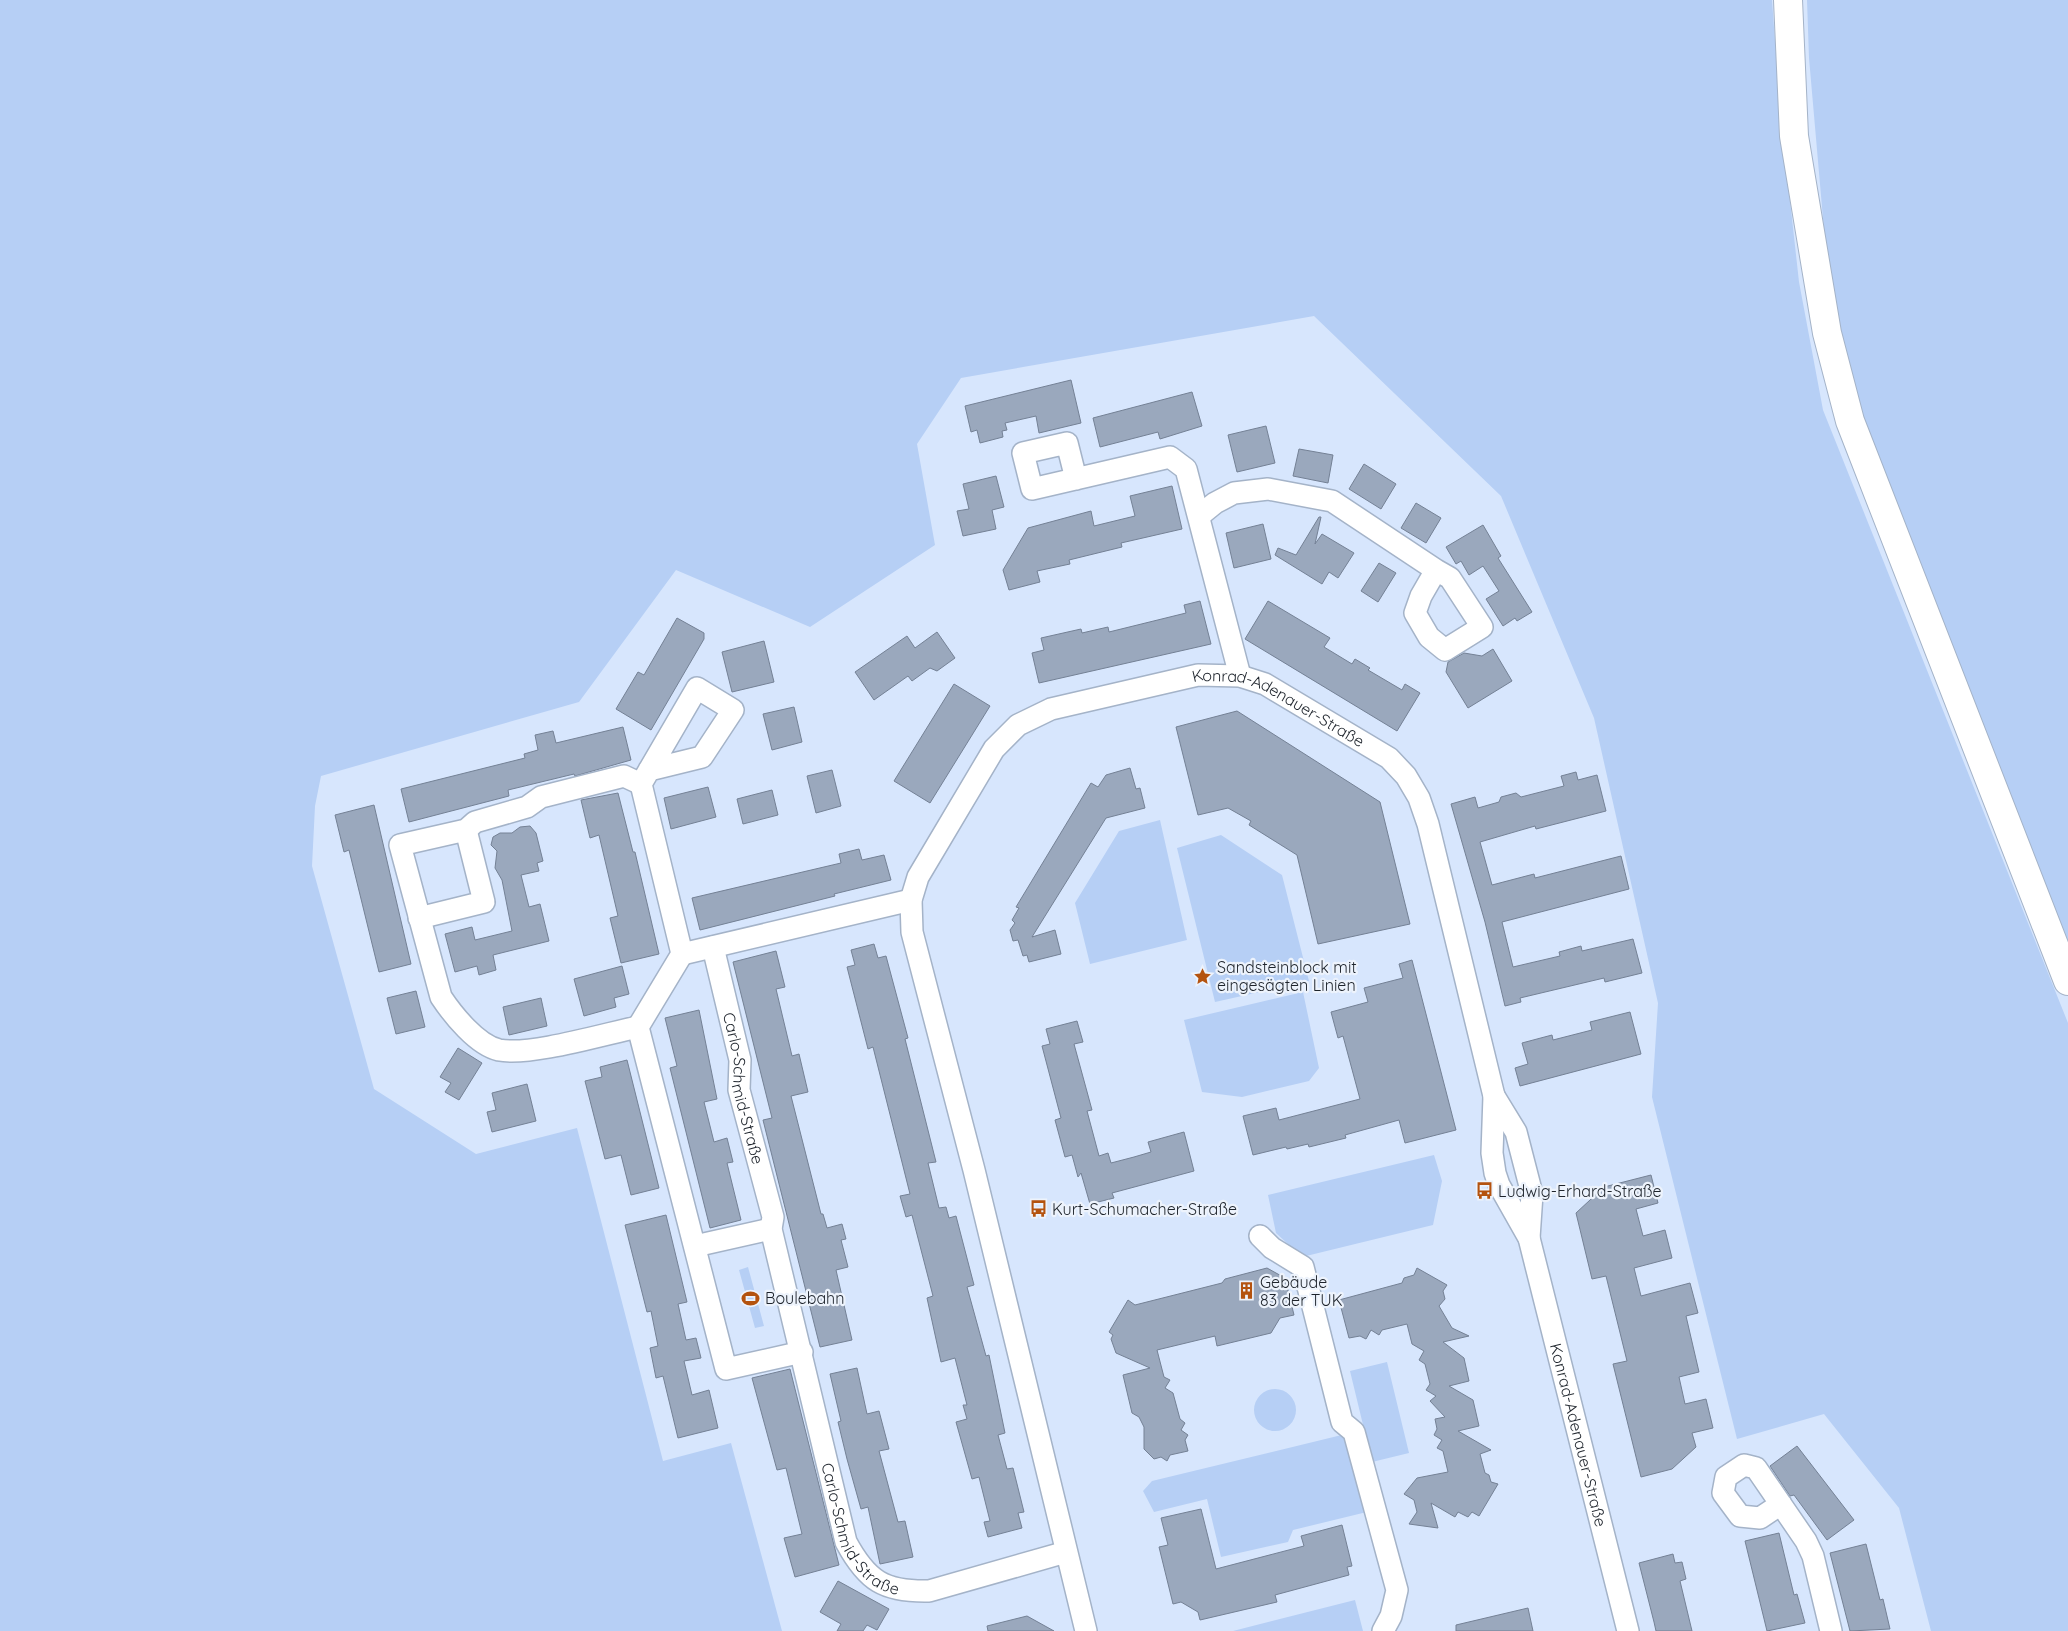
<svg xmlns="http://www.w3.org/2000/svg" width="2068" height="1631" font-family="Quicksand,sans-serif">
  <rect width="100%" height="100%" fill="#d7e6fd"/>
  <path fill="#b6cff5" d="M0,0H1772L1780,110L1799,282L1823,410L2068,1023V1631H1931L1899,1508L1824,1414L1737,1439L1652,1097L1658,1003L1594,718L1501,496L1314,316L961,378L917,444L935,545L810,627L676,570L579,702L321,776L315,806L312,866L374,1089L476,1154L577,1128L663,1461L731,1443L782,1631H0Z
    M1807,0H2068V947L1895,515L1845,370L1824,230L1809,58Z
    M1160,820L1187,940L1090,964L1075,903L1119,831Z
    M1221,835L1282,875L1309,981L1215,1002L1177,848Z
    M1303,992L1319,1068L1309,1081L1242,1097L1202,1092L1184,1020Z
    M1434,1155L1442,1181L1433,1225L1302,1257L1276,1233L1268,1195Z
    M748,1267L764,1326L755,1328L739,1270Z
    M1387,1362L1409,1453L1372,1462L1350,1371Z
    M1254 1410a21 21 0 1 1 42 0a21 21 0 1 1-42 0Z
    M1354,1432L1375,1510L1293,1530L1288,1542L1221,1557L1207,1499L1154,1512L1143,1491L1152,1481Z
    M1355,1600L1363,1631H1233Z"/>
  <path fill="#9aa8bd" stroke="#748195" d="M1071,380L1081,423L1039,433L1036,416L1005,423L1007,430L1002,431L1003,437L980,443L977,430L971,432L965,406Z
    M1192,392L1202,426L1160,439L1158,432L1100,447L1093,418Z
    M1266,426L1275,463L1237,472L1228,435Z
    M1299,449L1333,455L1328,483L1293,476Z
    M1364,464L1396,484L1381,509L1349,489Z
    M996,476L1004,507L992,510L996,529L963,536L957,511L969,509L963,484Z
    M1172,486L1182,529L1121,543L1122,547L1069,560L1070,564L1037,571L1040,582L1009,590L1003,570L1028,528L1091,511L1094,526L1135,516L1130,496Z
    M1416,503L1441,518L1426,543L1401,528Z
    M1319,517H1321L1315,544L1322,534L1354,553L1338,578L1329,572L1322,584L1275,555L1278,548L1296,555Z
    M1263,524L1271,559L1234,568L1226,533Z
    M1483,525L1501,556L1498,558L1532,612L1517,621L1515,618L1503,626L1486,599L1499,591L1483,566L1469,575L1461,561L1456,564L1446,547Z
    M1379,563L1396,573L1378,602L1361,591Z
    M1200,601L1211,644L1039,683L1032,653L1044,650L1041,638L1081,629L1082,633L1108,627L1109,632L1186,613L1184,605Z
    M1268,601L1330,638L1324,647L1352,664L1355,659L1370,668L1368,670L1402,690L1405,684L1420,693L1397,731L1245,639Z
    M677,618L704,633V639L651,730L616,709L638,672L644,675Z
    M937,632L955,658L937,671L930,668L912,681L908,676L874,700L855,672L907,636L915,648Z
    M764,641L774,682L732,692L722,652Z
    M1493,649L1512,681L1468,708L1446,672L1448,662L1464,653L1482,656Z
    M954,684L990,706L930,803L894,781Z
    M794,707L802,742L772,750L763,714Z
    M1237,711L1380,802L1410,924L1318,944L1297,855L1249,825L1251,821L1228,808L1198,815L1176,727Z
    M623,727L631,760L575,776L574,774L508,790L509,796L409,822L401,789L525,758L524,754L538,750L535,735L553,731L556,743Z
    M1130,768L1136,789L1140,788L1145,808L1106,818L1032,937L1055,930L1061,954L1029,962L1027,955L1023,956L1018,940L1013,941L1010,930L1015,923L1012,920L1019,908L1016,907L1091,783L1098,787L1106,775Z
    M832,770L841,806L816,813L807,776Z
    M1576,772L1578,780L1597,775L1606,811L1536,829L1535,826L1480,842L1492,885L1534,874L1535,878L1621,856L1629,889L1502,922L1513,967L1560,956L1559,952L1581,946L1582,951L1633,939L1642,973L1605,982L1604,978L1520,998L1521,1002L1505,1006L1485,922L1451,804L1475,797L1478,808L1499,802L1501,797L1516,793L1521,797L1564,786L1561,776Z
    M708,787L716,817L671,829L664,798Z
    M772,790L778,815L743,824L737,799Z
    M618,793L633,852H635L659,954L621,963L610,918L618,916L599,835L590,838L581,800Z
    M374,805L411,964L379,972L349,850L344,852L335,815Z
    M530,826L536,833L543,861L537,863L539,871L521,875L529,907L540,904L549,941L493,955L496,970L479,975L477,966L455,972L445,934L472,927L475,940L512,931L502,880L495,868L497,851L491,845L493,837L500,833H512L520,827Z
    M859,849L862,860L884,855L891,880L834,894L835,896L700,930L692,898L841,863L839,854Z
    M874,944L878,958L886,956L908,1038L905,1039L936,1162L928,1163L939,1208L946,1207L949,1218L956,1216L974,1285L967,1287L986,1356L989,1355L1005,1433L998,1435L1007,1469L1013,1468L1024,1512L1018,1513L1022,1528L988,1537L984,1522L990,1521L979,1477L972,1479L956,1422L967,1419L963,1405H967L955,1358L941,1362L927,1298L933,1296L912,1215L906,1217L900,1196L910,1194L873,1047L868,1049L847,967L855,965L851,950Z
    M776,951L785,987L776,989L792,1056L799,1054L808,1092L791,1096L821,1214H823L827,1228L842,1224L846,1239L841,1240L848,1267L836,1270L852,1340L820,1347L763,1120L772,1118L733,962Z
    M1412,960L1456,1130L1405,1143L1399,1120L1345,1135L1346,1138L1309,1147L1308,1144L1287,1149L1286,1147L1253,1155L1243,1116L1276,1108L1279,1120L1360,1099L1343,1036L1338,1038L1331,1012L1368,1002L1364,988L1403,978L1399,964Z
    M622,966L629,994L614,998L616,1007L584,1016L574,979Z
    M416,991L425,1027L396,1034L387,998Z
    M541,998L547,1026L509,1035L503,1007Z
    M699,1010L717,1099L704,1102L714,1142L727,1138L733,1162L727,1163L741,1220L710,1228L670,1068L677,1066L665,1018Z
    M1630,1012L1641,1054L1520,1086L1515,1068L1528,1064L1522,1043L1552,1035L1553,1040L1592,1030L1590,1022Z
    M1077,1021L1083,1042L1074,1044L1092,1110L1087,1111L1099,1156L1108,1153L1111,1163L1134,1157L1151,1152L1148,1142L1184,1132L1194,1171L1112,1193L1114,1198L1090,1204L1081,1173L1078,1177L1072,1155L1065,1157L1055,1120L1061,1118L1042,1046L1050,1044L1046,1029Z
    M458,1048L482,1063L459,1100L445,1092L451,1083L440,1077Z
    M627,1060L659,1188L631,1195L621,1155L605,1159L585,1081L602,1077L600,1067Z
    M527,1084L536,1121L492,1132L487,1112L496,1110L492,1093Z
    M1651,1175L1658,1203L1636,1209L1643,1236L1665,1230L1672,1258L1634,1268L1641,1296L1690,1283L1698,1313L1686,1316L1699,1372L1679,1377L1685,1404L1706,1399L1713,1428L1692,1433L1696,1447L1672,1469L1641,1477L1613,1364L1627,1361L1606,1276L1592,1279L1576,1213L1604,1187Z
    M666,1215L687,1302L678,1304L686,1340L696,1338L701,1358L684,1361L692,1395L709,1390L718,1428L678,1438L663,1376L656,1378L650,1348L658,1346L651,1311L647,1312L625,1225Z
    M1267,1268L1285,1278L1294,1315L1280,1318L1271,1333L1217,1346L1215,1336L1157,1350L1164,1377L1170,1380L1165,1388L1173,1393L1180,1419L1185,1423L1181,1430L1188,1435L1185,1440L1188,1451L1170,1455L1167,1461L1161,1457L1154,1459L1144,1449V1427L1139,1417L1132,1413L1123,1375L1150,1368L1116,1353L1111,1339L1113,1335L1109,1332L1128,1300L1135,1305L1222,1283L1225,1279Z
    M1417,1268L1447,1285L1443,1291L1445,1299L1439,1306L1452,1328L1469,1336L1443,1342L1464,1358L1469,1381L1449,1386L1473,1400L1479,1426L1458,1431L1491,1450L1480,1454L1485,1473L1489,1475L1491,1482L1498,1484L1479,1516L1472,1512L1468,1517L1458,1512L1455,1517L1431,1503L1438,1528L1409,1524L1417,1512L1414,1500L1404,1494L1417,1478L1448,1472L1443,1451L1437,1448L1442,1440L1434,1435L1437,1429L1435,1419L1445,1417L1430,1401L1436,1396L1426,1390L1430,1384L1425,1364L1419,1360L1424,1351L1412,1344L1407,1324L1382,1330L1379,1335L1371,1330L1366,1339L1360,1336L1349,1338L1339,1300L1402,1283L1404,1278L1414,1275Z
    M857,1368L867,1414L879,1411L889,1449L879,1451L898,1522L905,1521L913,1557L880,1564L868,1507L861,1509L847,1459L838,1422L841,1421L830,1374Z
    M790,1369L839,1565L795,1577L784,1538L802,1534L786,1468L777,1470L752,1378Z
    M1797,1446L1854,1520L1827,1540L1794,1495L1790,1496L1770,1466Z
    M1201,1509L1216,1569L1304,1546L1301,1536L1342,1525L1352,1566L1347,1567L1349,1575L1275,1595L1277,1602L1200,1620L1198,1612L1181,1602L1173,1604L1159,1547L1168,1545L1161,1518Z
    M1779,1533L1794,1595L1797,1594L1805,1623L1767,1631L1745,1541Z
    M1866,1544L1880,1600L1883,1599L1890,1629L1850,1631L1830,1553Z
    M1673,1554L1675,1563L1682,1562L1686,1579L1680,1581L1692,1631H1656L1654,1622L1639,1563Z
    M838,1581L889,1609L877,1630L867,1625L863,1631H837L841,1624L820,1612Z
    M1528,1608L1533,1631H1456V1625Z
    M1027,1616L1054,1631H988L987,1626Z"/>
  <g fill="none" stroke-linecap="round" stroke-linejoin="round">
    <defs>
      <g id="minor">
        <path d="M1076,479L1067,443L1023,453L1032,489L1170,457L1186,469L1240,676"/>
        <path d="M1199,516L1215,503L1234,493L1268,489L1332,501L1436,570L1421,596L1415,613L1429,637L1445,650L1482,627L1450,578L1436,570"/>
        <path d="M649,770L702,757L733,710L697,688L641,784L682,954L638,1027L726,1369L802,1352"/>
        <path d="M419,918L484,902L466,830"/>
        <path id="s1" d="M713,947L740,1060L739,1090L773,1217L771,1229L846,1542C867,1581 884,1592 929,1591L1066,1552"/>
        <path d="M682,954L911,900"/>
        <path d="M638,1027C604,1034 531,1056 499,1050C477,1045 453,1015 441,997L400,845L466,830L475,822L527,807L541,797L624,776L641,784"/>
        <path d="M1494,1096L1516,1132L1532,1194L1529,1238"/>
        <path d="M1260,1236L1272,1248L1303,1267L1342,1422L1354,1432L1397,1590L1391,1616L1383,1631"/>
        <path d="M695,1246L771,1229"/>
        <path d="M1781,1504L1760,1518L1740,1516L1723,1493L1726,1477L1744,1465L1756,1468L1806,1541L1813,1556L1831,1631"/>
        <path id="s2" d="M1086,1631L974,1170L912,932L911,900L918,877L994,749L1018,725L1051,709L1198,675L1240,676L1265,684L1389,758L1406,776L1419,798L1428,824L1494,1096L1492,1153L1495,1173L1499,1185L1529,1238L1628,1631"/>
      </g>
      <path id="major" d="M1788,0L1794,136L1827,333L1850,421L2068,981"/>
    </defs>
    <use href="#minor" stroke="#a4b3c8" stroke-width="24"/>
    <use href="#major" stroke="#a4b3c8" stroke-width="30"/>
    <use href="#minor" stroke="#fff" stroke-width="21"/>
    <use href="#major" stroke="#fff" stroke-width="28"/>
  </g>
  <defs>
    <symbol id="sight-bare" viewBox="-9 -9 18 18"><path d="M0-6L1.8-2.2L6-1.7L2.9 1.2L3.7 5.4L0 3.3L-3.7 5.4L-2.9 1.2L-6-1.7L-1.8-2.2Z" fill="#b4530f" stroke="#edf3fc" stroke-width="2.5" paint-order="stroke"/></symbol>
    <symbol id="bus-bare" viewBox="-9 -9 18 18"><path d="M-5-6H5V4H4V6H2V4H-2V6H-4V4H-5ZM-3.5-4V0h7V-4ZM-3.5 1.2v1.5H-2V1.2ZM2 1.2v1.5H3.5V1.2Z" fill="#b4530f" stroke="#edf3fc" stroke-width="2.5" paint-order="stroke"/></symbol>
    <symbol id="building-bare" viewBox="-9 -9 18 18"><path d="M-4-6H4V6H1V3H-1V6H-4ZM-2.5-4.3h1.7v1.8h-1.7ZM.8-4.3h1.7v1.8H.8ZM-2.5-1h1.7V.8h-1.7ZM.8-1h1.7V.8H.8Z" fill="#b4530f" stroke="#edf3fc" stroke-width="2.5" paint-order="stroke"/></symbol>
    <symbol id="stadium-bare" viewBox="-9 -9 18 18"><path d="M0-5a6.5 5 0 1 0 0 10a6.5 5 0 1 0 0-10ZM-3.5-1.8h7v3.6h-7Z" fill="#b4530f" stroke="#edf3fc" stroke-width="2.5" paint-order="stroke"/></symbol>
  </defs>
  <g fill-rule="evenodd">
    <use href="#sight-bare" x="1190" y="964" width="25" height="25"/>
    <use href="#bus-bare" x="1472" y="1178" width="25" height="25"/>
    <use href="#bus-bare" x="1026" y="1196" width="25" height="25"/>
    <use href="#building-bare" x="1234" y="1278" width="25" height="25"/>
    <use href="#stadium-bare" x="738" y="1286" width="25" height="25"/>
  </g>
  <g text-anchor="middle" stroke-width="4.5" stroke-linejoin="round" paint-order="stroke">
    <g font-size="16" fill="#1e242c" stroke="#edf3fc">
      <text dy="6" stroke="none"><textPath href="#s2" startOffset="1235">Konrad-Adenauer-Straße</textPath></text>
      <text dy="6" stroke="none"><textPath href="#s1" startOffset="145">Carlo-Schmid-Straße</textPath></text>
      <text dy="6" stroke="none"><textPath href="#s2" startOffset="2071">Konrad-Adenauer-Straße</textPath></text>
      <text dy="6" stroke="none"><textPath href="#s1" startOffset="608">Carlo-Schmid-Straße</textPath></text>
    </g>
    <g font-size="16" fill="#1e242c" stroke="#edf3fc" text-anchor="start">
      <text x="1217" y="973">Sandsteinblock mit<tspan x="1217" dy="18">eingesägten Linien</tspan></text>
      <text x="1498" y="1197">Ludwig-Erhard-Straße</text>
      <text x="1052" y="1215">Kurt-Schumacher-Straße</text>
      <text x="1260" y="1288">Gebäude<tspan x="1260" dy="18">83 der TUK</tspan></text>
      <text x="765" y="1304">Boulebahn</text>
    </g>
  </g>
</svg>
